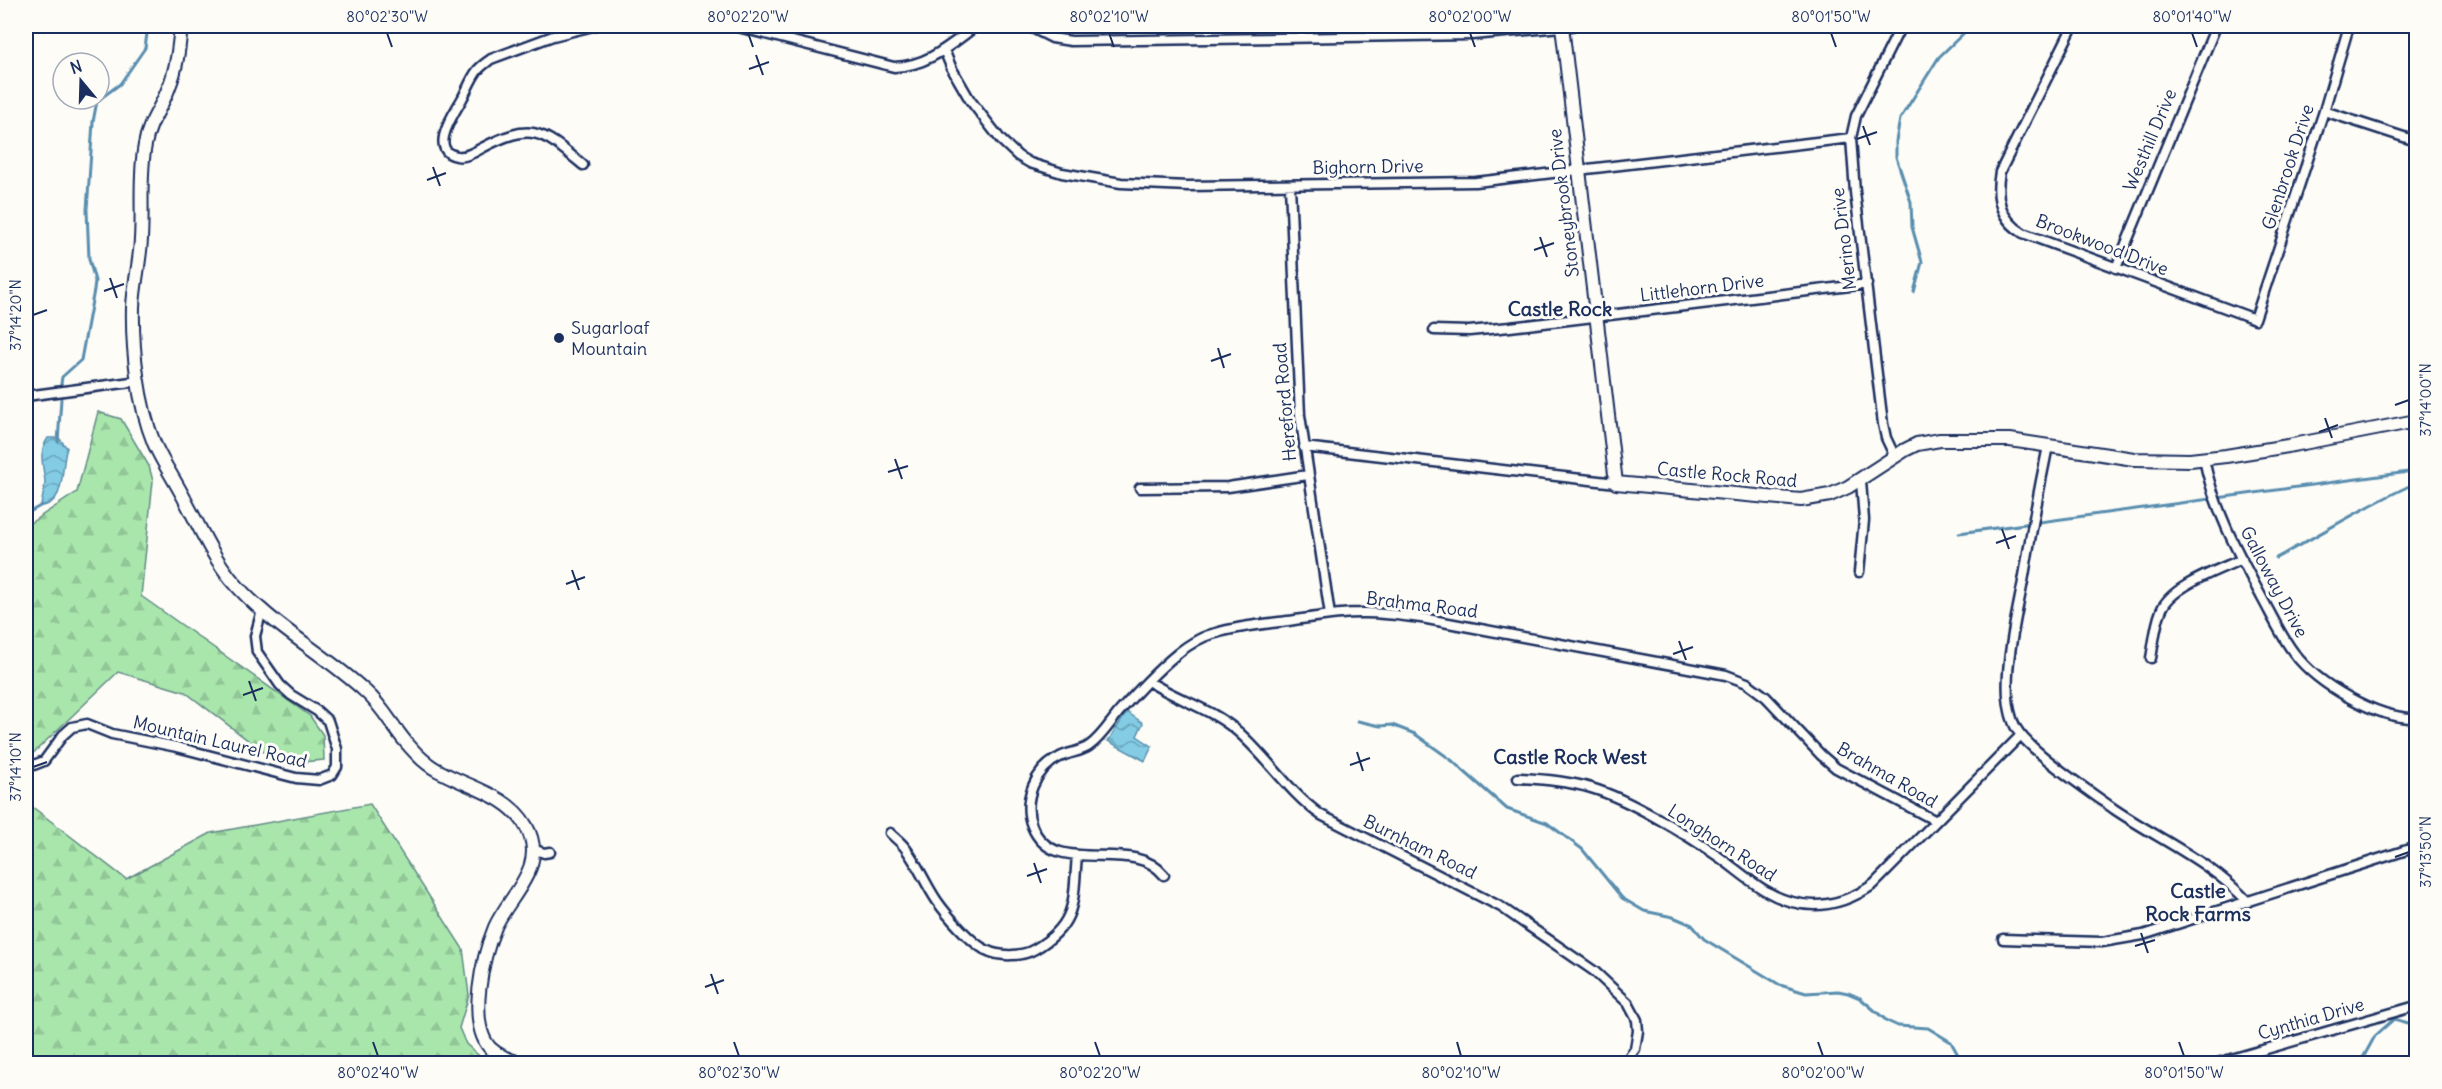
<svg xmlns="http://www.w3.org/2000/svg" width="2442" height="1089" font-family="Delius,sans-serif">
  <defs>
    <pattern id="forest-firs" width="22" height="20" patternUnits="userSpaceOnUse" patternTransform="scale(1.5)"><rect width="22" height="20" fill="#a9e6ac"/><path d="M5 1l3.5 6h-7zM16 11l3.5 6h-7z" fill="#91c696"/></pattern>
    <pattern id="water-waves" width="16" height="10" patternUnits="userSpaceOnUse" patternTransform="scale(1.5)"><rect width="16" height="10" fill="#83cce4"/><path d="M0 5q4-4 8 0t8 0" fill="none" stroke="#6aa6bc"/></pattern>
  </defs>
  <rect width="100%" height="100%" fill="#fdfcf7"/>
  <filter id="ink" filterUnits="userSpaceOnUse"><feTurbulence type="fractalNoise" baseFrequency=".0167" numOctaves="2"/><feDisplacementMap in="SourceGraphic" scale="12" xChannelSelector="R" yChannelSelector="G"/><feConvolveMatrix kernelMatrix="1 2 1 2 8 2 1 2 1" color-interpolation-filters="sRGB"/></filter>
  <g filter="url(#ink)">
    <path fill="url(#forest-firs)" stroke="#628a85" stroke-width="1.5" d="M98,412L121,419L149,466L153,481L141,596L310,716L323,735L324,760L279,764L185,692L118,672L26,760V526L77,492Z
      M26,802L126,879L211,833L370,804L463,949L469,995L459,1028L466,1044L487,1063H26Z"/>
    <path fill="url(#water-waves)" stroke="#598dae" stroke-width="1.5" d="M48,438H59L67,448C60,467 67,504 41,506C42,498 45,489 45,481C43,464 38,453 48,438Z
      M1127,712L1143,723L1137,736L1152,746L1145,761L1108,741Z"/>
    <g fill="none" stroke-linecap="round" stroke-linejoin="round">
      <path stroke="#598dae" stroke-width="3" d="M1914,292L1922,262L1912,227L1911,202L1896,157V141L1900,119L1939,57L1971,26
        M61,384L62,377L81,360L94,290L95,281L89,259L87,210L93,122L97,101L120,84L145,48L148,26
        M58,442L61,399
        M26,514L42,505
        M1959,533L2416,471
        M2276,558C2323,533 2368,504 2416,483
        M1358,721L1380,726L1392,725L1415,734L1450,759L1507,809L1547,823L1582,849L1622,898L1644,911L1673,917L1692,925L1704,939L1780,985L1806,993L1838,991L1848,993L1860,998L1887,1021L1898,1026L1928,1028L1951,1042L1963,1064
        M2356,1064L2364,1056L2375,1036L2394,1019L2412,1024L2416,1022"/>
      <defs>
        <path id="street" d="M734,26L894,67C928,66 950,45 976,26
          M1028,26L1052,38L1071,41L1472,35L1572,26
          M2073,26L2000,172C1995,198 2000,219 2023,233L2255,319L2324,111L2349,26
          M944,50L952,69L970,100L1001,140L1018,156L1030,163L1062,173L1121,183L1188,186L1476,182L1851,138
          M2324,111L2416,141
          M583,165C542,131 533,121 482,148C475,152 465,158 457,156C427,151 455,112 462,99C467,90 471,79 477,71C481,66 486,63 491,59L553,36L593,26
          M1290,185L1300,415L1330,615
          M2116,268L2216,26
          M1434,330L1469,331L1510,327L1867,284
          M26,396L139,381
          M2048,446C2039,489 2031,533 2024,576C2017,616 1996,692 2016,728C2028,750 2092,793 2114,809C2160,840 2210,861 2248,902
          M1304,447L1616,483
          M1895,457L1886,438L1883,424L1855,192L1851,138L1856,116L1901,26
          M2204,459C2214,509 2238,553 2262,598C2272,616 2281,636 2294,653C2317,684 2377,719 2416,718
          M1140,488L1228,487L1308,475
          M1859,572L1864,520L1861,481
          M2151,658C2154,643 2155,626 2161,611C2170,586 2219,570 2242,559
          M1148,681C1176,699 1210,708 1236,730C1267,756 1288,792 1321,815L1501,907L1594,971L1628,1003L1637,1020L1638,1031L1635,1049L1624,1064
          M26,768L44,761L63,735L72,727L87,724L112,734L177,747L296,778L319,780L332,775L337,767V749L328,721L317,711L291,695L280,685L257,652L255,636L262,610
          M1518,778C1542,779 1568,781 1591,788C1629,799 1686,834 1719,857C1743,874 1764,895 1792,902C1822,910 1850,901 1874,884L2021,735
          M890,833C895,838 902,843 906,849C918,865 926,885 937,901C946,914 971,943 986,950C999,957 1022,957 1035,949C1078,924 1073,900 1077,855
          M533,849L544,853L550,852
          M1164,875C1132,834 1054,881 1032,826C1022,800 1035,769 1060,757C1069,752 1081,752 1089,746C1101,738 1110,723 1119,712C1137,692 1155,672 1177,654C1187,646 1202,636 1216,633C1239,626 1264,624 1288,621C1311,618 1336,613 1360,613C1382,612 1405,616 1427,619L1726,675L1747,683L1766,697L1821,755L1836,768L1936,821
          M2003,939L2102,942L2143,935L2416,847
          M2214,1064L2416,1006"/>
        <path id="secondary" d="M181,26C179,46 177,68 169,87C162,107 148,123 145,145C139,175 143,208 141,239C140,262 134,284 133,307C132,349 138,404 154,443C163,464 177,483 187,504C201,530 213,557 231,579C269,625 323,652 366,692C382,706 391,724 405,741C416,754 427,766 443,773C471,788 509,796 526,826C549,866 510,894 495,927C483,956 467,1022 490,1048C499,1057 511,1060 524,1064
          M1562,26L1616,483L1801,500L1830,495L1848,487L1905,450L1917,444L1940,440H2010L2134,459L2190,460L2226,456L2288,446L2416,421"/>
      </defs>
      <use href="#street" stroke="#1b2f5e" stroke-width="13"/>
      <use href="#secondary" stroke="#1b2f5e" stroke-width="16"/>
      <use href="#street" stroke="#fdfcf7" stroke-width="8"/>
      <use href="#secondary" stroke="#fdfcf7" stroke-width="12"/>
    </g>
  </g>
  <path fill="none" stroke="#1b2f5e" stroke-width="2" d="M387,33L392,47M748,33L753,47M1109,33L1114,47M1470,33L1475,47M1831,33L1836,47M2192,33L2197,47M756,55L763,75M749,69L769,62M1863,126L1870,145M1857,139L1877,132M433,167L440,186M427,180L446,173M1540,237L1547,257M1534,250L1554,243M110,278L117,298M104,291L124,284M33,315L47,310M1218,348L1224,368M1211,361L1231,354M2395,405L2409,400M2325,418L2332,438M2319,432L2338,425M895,459L902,479M888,472L908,466M2002,529L2009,549M1996,543L2016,536M572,570L579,590M566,584L585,577M1679,641L1686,660M1673,654L1693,647M249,681L256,701M243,695L263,688M1357,752L1363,771M1350,765L1370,758M33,767L47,762M2395,857L2409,852M1034,863L1041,883M1027,876L1047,869M2141,933L2148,953M2135,946L2155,940M711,974L718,994M705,987L724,980M373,1042L378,1056M734,1042L739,1056M1095,1042L1100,1056M1457,1042L1461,1056M1818,1042L1823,1056M2179,1042L2184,1056"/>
  <circle fill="#1b2f5e" stroke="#fdfcf7" stroke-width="2" cx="559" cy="338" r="6"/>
  <g text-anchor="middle" stroke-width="6" stroke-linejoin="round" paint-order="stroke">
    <g font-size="18" fill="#1b2f5e" stroke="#fdfcf7">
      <text transform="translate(2150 140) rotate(-67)" y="6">Westhill Drive</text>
      <text transform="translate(1368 167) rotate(-1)" y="6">Bighorn Drive</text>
      <text transform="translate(2288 167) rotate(-72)" y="6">Glenbrook Drive</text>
      <text transform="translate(1564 203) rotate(-97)" y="6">Stoneybrook Drive</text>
      <text transform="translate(1844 239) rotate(-97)" y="6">Merino Drive</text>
      <text transform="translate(2102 245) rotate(21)" y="6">Brookwood Drive</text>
      <text transform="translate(1702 288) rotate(-7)" y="6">Littlehorn Drive</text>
      <text transform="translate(1285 402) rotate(-95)" y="6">Hereford Road</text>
      <text transform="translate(1727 475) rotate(5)" y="6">Castle Rock Road</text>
      <text transform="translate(2274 582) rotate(62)" y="6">Galloway Drive</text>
      <text transform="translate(1422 605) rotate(7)" y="6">Brahma Road</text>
      <text transform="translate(220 742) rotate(13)" y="6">Mountain Laurel Road</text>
      <text transform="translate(1887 775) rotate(30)" y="6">Brahma Road</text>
      <text transform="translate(1722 843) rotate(33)" y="6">Longhorn Road</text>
      <text transform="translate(1420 847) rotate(26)" y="6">Burnham Road</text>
      <text transform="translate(2311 1019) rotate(-16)" y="6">Cynthia Drive</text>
    </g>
    <g font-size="18" fill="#1b2f5e" stroke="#fdfcf7" text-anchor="start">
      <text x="571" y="334">Sugarloaf<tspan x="571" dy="21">Mountain</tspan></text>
    </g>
    <g font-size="20" font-weight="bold" fill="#1b2f5e" stroke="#fdfcf7">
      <text x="1560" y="316">Castle Rock</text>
      <text x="1570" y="764">Castle Rock West</text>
      <text x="2198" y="898">Castle<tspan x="2198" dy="23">Rock Farms</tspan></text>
    </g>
  </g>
  <rect width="2442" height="1089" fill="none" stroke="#fdfcf7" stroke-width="66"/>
  <g transform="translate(81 81) rotate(341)"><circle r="28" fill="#fdfcf7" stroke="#a3aaba" stroke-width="1.5"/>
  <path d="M0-4.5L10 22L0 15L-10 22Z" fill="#1b2f5e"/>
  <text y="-9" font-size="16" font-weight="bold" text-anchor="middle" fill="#1b2f5e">N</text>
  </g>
  <rect x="33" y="33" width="2376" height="1023" fill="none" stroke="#1b2f5e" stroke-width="2"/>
  <g font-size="15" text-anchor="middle" fill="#1b2f5e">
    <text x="387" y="22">80°02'30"W</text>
    <text x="748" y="22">80°02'20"W</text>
    <text x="1109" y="22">80°02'10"W</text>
    <text x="1470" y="22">80°02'00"W</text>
    <text x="1831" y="22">80°01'50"W</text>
    <text x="2192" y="22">80°01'40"W</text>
    <text transform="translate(16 315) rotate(-90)" y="5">37°14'20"N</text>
    <text transform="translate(2426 400) rotate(-90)" y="5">37°14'00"N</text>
    <text transform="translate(16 767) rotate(-90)" y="5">37°14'10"N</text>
    <text transform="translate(2426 852) rotate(-90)" y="5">37°13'50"N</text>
    <text x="378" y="1078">80°02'40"W</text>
    <text x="739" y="1078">80°02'30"W</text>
    <text x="1100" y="1078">80°02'20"W</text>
    <text x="1461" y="1078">80°02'10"W</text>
    <text x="1823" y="1078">80°02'00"W</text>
    <text x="2184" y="1078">80°01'50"W</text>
  </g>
</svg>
